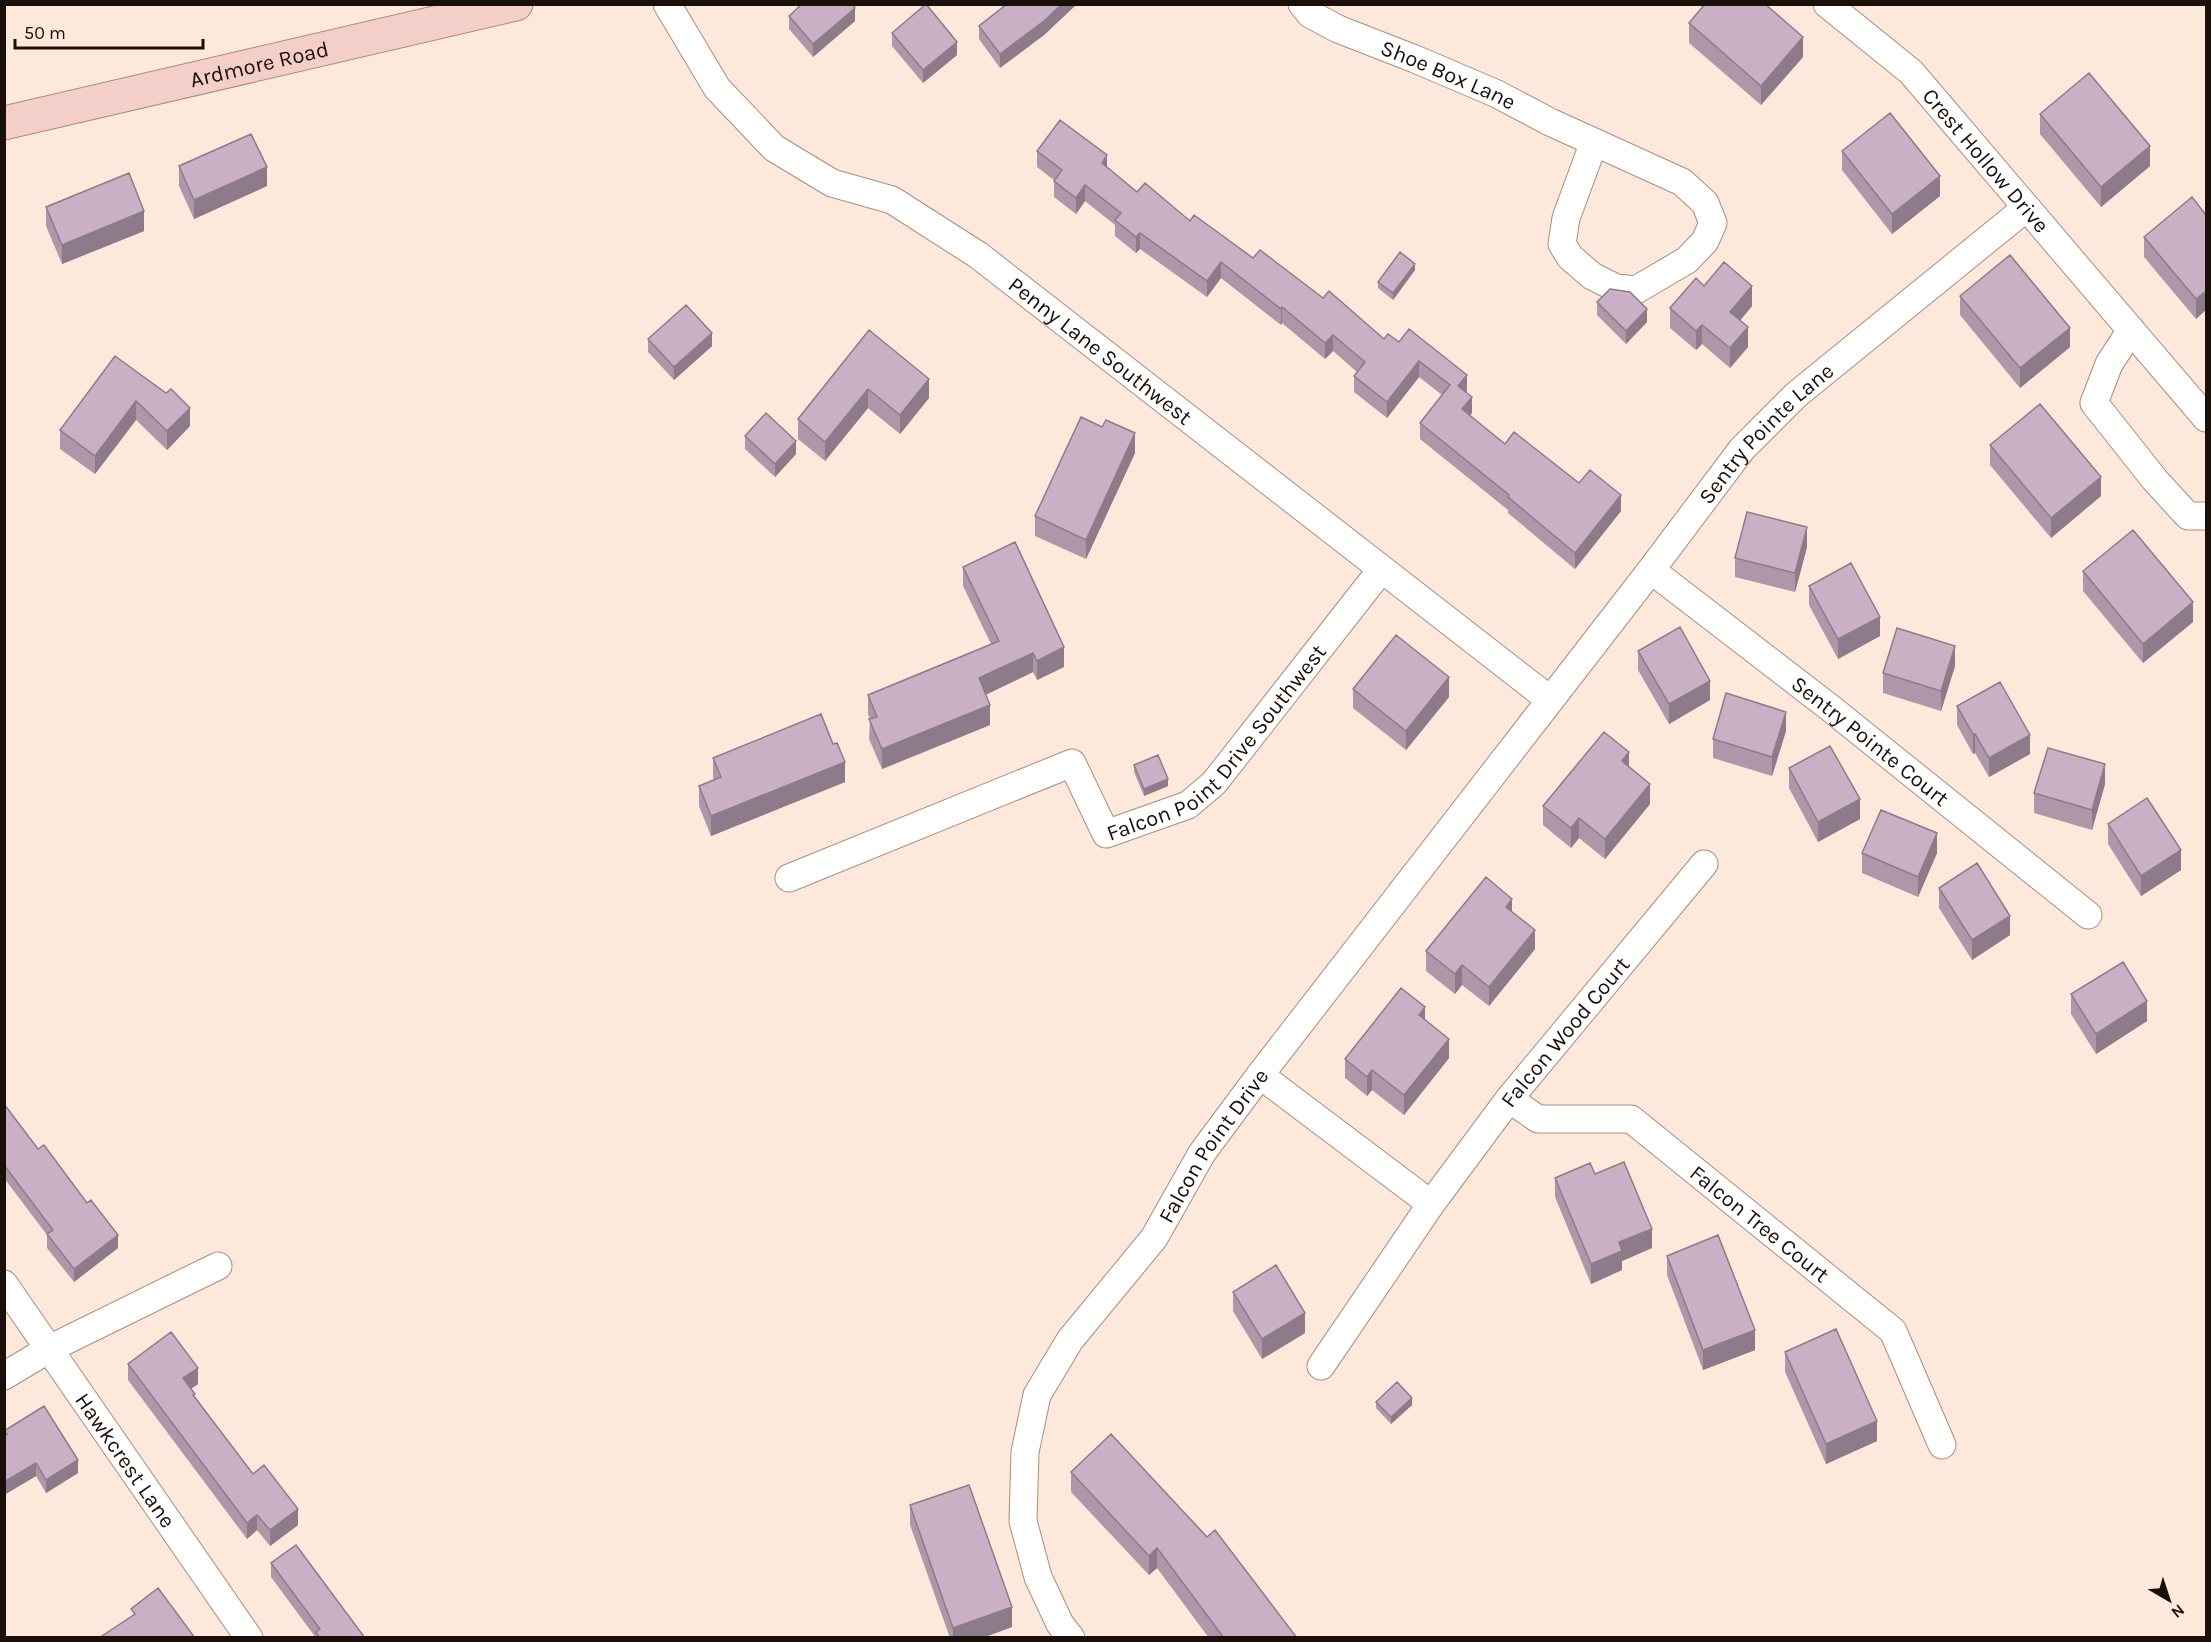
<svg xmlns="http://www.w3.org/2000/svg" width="2211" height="1642" font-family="Karla,sans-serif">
  <rect width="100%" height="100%" fill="#fde9dc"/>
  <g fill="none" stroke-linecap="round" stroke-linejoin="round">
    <defs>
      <g id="street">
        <path id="s1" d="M667,4L717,88L774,148L832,183L892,200L978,255L1549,699"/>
        <path id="s2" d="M1302,4L1310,14L1338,29L1415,59L1497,94L1550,122L1682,182L1705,203L1713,223L1705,241L1687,260L1636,290L1616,288L1592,276L1570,257L1562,244L1566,218L1594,142"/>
        <path id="s3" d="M1827,4L1911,72L2206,418"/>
        <path d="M2131,330L2109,364L2094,403L2155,480L2188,516H2206"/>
        <path id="s4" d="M1651,570L1829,707L2088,915"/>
        <path id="s5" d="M789,878L1072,763L1106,834L1188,805L1214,783L1381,570"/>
        <path d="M1260,1075L1431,1204"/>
        <path id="s6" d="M1509,1099L1538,1119H1631L1893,1331L1942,1445"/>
        <path id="s7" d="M4,1284L249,1638"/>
        <path id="s8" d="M1321,1366L1431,1204L1509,1099L1704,864"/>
        <path d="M4,1376L49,1349L218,1266"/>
        <path id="s9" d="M1071,1638L1060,1624L1038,1577L1023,1521L1025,1452L1037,1395L1070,1340L1154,1238L1202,1153L1260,1075L1651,570L1742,449L1796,395L2026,208"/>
      </g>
      <g id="secondary">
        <path id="s10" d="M4,123L516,4"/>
      </g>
    </defs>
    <use href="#street" stroke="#ab8d79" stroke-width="29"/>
    <use href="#secondary" stroke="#ab8d79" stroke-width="35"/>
    <use href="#street" stroke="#fff" stroke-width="27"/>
    <use href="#secondary" stroke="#f4cec8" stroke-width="33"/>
  </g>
  <path fill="#ae97a9" d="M1007,4H1077L1044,35L1000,68L979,39V26Z
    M789,16L855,21L813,57L789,29Z
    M1689,23L1803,57L1761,105L1689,43Z
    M892,33L957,55L923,83L892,46Z
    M2040,114L2150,166L2101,207L2040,134Z
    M1037,151L1107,167L1137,192L1323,298L1384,339L1399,342L1467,391L1466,392L1472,413L1470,415L1505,444L1579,483L1621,511L1575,569L1539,539L1508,513V510L1420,439V423L1442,395L1419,377L1387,418L1354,392V376L1357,372L1333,351L1325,359L1282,323L1281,325L1221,278L1207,297L1140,249L1136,253L1115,236V225L1085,201L1076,214L1054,197V180L1037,167Z
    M1842,151L1940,196L1892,234L1842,170Z
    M179,166L267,186L194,219L179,186Z
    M46,207L144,231L62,264L46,226Z
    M2206,215L2196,319L2144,257V237Z
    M1415,270L1393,300L1378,288V282Z
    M1960,296L2070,347L2020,388L1960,315Z
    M1597,302L1647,322L1626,344L1597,315Z
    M1752,306L1740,321L1748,347L1730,368L1702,344L1696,350L1670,328V308Z
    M869,330L929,398L900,434L868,408L825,461L798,439V419Z
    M648,339L712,346L674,380L648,352Z
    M115,356L190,426L167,450L136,420L95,474L60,449V430Z
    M1102,427L1135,453L1086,559L1035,536V516Z
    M745,436L796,454L775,477L745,449Z
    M1990,445L2101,496L2051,538L1990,465Z
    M1807,547L1795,592L1735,577V558Z
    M963,567L1064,667L1037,680L1033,672L985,695L990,725L882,769L869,739L870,719L868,714V695L991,644L963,586Z
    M2083,571L2193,622L2143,663L2083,591Z
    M1809,586L1880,636L1838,659L1809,605Z
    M1638,651L1710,700L1669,724L1638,670Z
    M1955,666L1941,711L1883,693V673Z
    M1353,689L1449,697L1406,750L1353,708Z
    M1957,706L2030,754L1989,777L1975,753L1973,754L1957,725Z
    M1786,731L1772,776L1713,758V739Z
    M713,758L845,782L711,836L699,806V786L714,780L713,777Z
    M1134,765L1168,786L1144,796L1134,772Z
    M1629,767L1650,804L1605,859L1579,838L1571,848L1543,825V806Z
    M1789,768L1860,819L1818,842L1789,788Z
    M2105,784L2092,830L2034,813V793Z
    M2108,824L2181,870L2141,896L2108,844Z
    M1862,853H1937L1918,897L1862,873Z
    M1939,888L2010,935L1972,960L1939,908Z
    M1512,912L1535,949L1489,1006L1462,985L1455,994L1426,971V951Z
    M2071,994L2147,1021L2096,1054L2071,1014Z
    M1425,1020L1449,1058L1404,1115L1372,1090L1367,1096L1345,1078V1059Z
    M4,1104L38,1149L118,1248L74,1282L47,1248V1235L4,1178Z
    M1595,1174L1652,1248L1622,1261V1270L1591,1284L1555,1197V1178Z
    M1667,1256L1755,1350L1703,1370L1667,1275Z
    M1233,1292L1305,1333L1262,1359L1233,1311Z
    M1785,1352L1877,1441L1826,1464L1785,1372Z
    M128,1364L198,1384L191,1389L195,1397L253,1474L298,1525L270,1546L257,1530L247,1539L128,1380Z
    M1376,1402L1412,1405L1391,1424L1376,1408Z
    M4,1431L78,1473L46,1493L36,1476L4,1495Z
    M1071,1472L1207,1537L1297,1638H1209L1157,1568L1149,1575L1071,1492Z
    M910,1505L1012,1627L982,1638H950L910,1525Z
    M271,1563L365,1638H316L271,1577Z"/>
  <path fill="#8d7b89" d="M1062,4H1077L1044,35L1000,68V54Z
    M855,8V21L813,57V44Z
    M1803,37V57L1761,105V86Z
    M957,42V55L923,83V70Z
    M2150,146V166L2101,207V187Z
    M1107,155V171L1102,163Z
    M267,167V186L194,219V200Z
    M1940,176V196L1892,234V214Z
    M1085,185V201L1076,214V198Z
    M144,211V231L62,264V245Z
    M1140,233V249L1136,253V237Z
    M1221,262V278L1207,297V281Z
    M1415,264V270L1393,300V293Z
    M1752,286V306L1730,332V312Z
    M2206,291V310L2196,319V299Z
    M1282,307V323L1281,325V309Z
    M1647,309V322L1626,344V331Z
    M1702,325V344L1696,350V331Z
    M1748,327V347L1730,368V348Z
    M2070,328V347L2020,388V368Z
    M712,333V346L674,380V367Z
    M1333,335V351L1325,359V343Z
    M1419,361V377L1387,418V402Z
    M1467,375V391L1458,402V386Z
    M929,379V398L900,434V415Z
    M868,389V408L825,461V442Z
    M1472,397V413L1462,425V409Z
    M136,401V420L95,474V456Z
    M190,408V426L167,450V431Z
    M1135,433V453L1086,559V540Z
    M796,441V454L775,477V464Z
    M2101,477V496L2051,538V518Z
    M1621,495V511L1575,569V553Z
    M1807,527V547L1795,592V573Z
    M2193,602V622L2143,663V644Z
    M1880,617V636L1838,659V639Z
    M1955,646V666L1941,711V691Z
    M1064,647V667L1037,680V661Z
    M1033,653V672L979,698V678Z
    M1449,677V697L1406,750V731Z
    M1710,681V700L1669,724V704Z
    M990,705V725L882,769V749Z
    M1786,712V731L1772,776V757Z
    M1973,734H1975V753L1973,754Z
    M2030,735V754L1989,777V758Z
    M1629,752V772L1622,761Z
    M845,762V782L711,836V816Z
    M2105,764V784L2092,830V810Z
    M1168,779V786L1144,796V789Z
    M1650,784V804L1605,859V839Z
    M1860,799V819L1818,842V822Z
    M1579,818V838L1571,848V828Z
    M1937,833V853L1918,897V877Z
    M2181,850V870L2141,896V876Z
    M1512,899V919L1506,907Z
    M2010,916V935L1972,960V940Z
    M1535,930V949L1489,1006V987Z
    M1462,965V985L1455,994V974Z
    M2147,1001V1021L2096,1054V1034Z
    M1425,1007V1026L1419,1015Z
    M1449,1039V1058L1404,1115V1095Z
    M1372,1070V1090L1367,1096V1077Z
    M1652,1229V1248L1622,1261V1270L1591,1284V1264L1619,1242Z
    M118,1235V1248L74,1282V1269Z
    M1305,1313V1333L1262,1359V1339Z
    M1755,1330V1350L1703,1370V1350Z
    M198,1368V1384L183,1394V1378Z
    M1412,1398V1405L1391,1424V1417Z
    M1877,1421V1441L1826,1464V1444Z
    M78,1460V1473L46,1493V1480Z
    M36,1463V1476L4,1495V1482Z
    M298,1509V1525L270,1546V1530Z
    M257,1515V1530L247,1539V1523Z
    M1157,1548V1568L1149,1575V1556Z
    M1012,1607V1627L982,1638H953V1628Z"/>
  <path fill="#cab0c4" stroke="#8d7b89" stroke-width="1.5" d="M802,4H852L855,8L813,44L789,16Z
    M926,4L957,42L923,70L892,33Z
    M1007,4H1062L1044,21L1000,54L979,26Z
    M1705,4H1765L1803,37L1761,86L1689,23Z
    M2089,73L2150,146L2101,187L2040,114Z
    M1890,113L1940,176L1892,214L1842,151Z
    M1060,120L1107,155L1102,163L1137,192L1145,183L1190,221L1194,215L1253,258L1260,250L1323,298L1329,291L1384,339L1388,334L1399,342L1409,329L1467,375L1458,386L1472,397L1462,409L1505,444L1514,432L1579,483L1590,470L1621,495L1575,553L1539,523L1508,497L1509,495L1420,423L1450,385L1419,361L1387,402L1354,376L1365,362L1333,335L1325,343L1282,307L1281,309L1221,262L1207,281L1140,233L1136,237L1115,220L1121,213L1085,185L1076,198L1054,181L1062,170L1037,151Z
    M251,134L267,167L194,200L179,166Z
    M129,173L144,211L62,245L46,207Z
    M2192,197L2206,215V291L2196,299L2144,237Z
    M1400,252L1415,264L1393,293L1378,282Z
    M2010,255L2070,328L2020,368L1960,296Z
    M1724,262L1752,286L1730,312L1748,327L1730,348L1702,325L1696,331L1670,308L1696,278L1704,286Z
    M1610,289L1630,292L1647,309L1626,331L1597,302Z
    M686,305L712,333L674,367L648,339Z
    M869,330L929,379L900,415L868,389L825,442L798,419Z
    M115,356L166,393L171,389L190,408L167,431L136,401L95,456L60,430Z
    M2040,404L2101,477L2051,518L1990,445Z
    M766,413L796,441L775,464L745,436Z
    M1081,417L1102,427L1106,420L1135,433L1086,540L1035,516Z
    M1747,512L1807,527L1795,573L1735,558Z
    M2133,530L2193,602L2143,644L2083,571Z
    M1015,542L1064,647L1037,661L1033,653L979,678L990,705L882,749L869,719L877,717L868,695L999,641L963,567Z
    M1851,563L1880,617L1838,639L1809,586Z
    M1680,627L1710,681L1669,704L1638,651Z
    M1897,628L1955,646L1941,691L1883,673Z
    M1396,635L1449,677L1406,731L1353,689Z
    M2000,682L2030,735L1989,758L1975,734H1973L1957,706Z
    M1726,693L1786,712L1772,757L1713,739Z
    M821,714L833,744L837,743L845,762L711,816L699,786L721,777L713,758Z
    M1604,732L1629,752L1622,761L1650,784L1605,839L1579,818L1571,828L1543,806Z
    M1830,746L1860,799L1818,822L1789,768Z
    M2048,748L2105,764L2092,810L2034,793Z
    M1158,755L1168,779L1144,789L1134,765Z
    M2147,798L2181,850L2141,876L2108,824Z
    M1881,810L1937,833L1918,877L1862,853Z
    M1977,863L2010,916L1972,940L1939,888Z
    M1486,877L1512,899L1506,907L1535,930L1489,987L1462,965L1455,974L1426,951Z
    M2123,962L2147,1001L2096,1034L2071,994Z
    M1401,988L1425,1007L1419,1015L1449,1039L1404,1095L1372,1070L1367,1077L1345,1059Z
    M4,1104L38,1149L44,1145L87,1203L91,1200L118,1235L74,1269L47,1234L53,1230L4,1165Z
    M1624,1162L1652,1229L1619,1242L1622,1251L1591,1264L1555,1178L1590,1163L1595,1174Z
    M1718,1235L1755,1330L1703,1350L1667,1256Z
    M1276,1265L1305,1313L1262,1339L1233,1292Z
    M1836,1329L1877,1421L1826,1444L1785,1352Z
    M171,1332L198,1368L183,1378L195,1394L193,1395L253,1474L264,1465L298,1509L270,1530L257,1515L247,1523L128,1364Z
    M1397,1382L1412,1398L1391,1417L1376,1402Z
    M44,1406L78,1460L46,1480L36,1463L4,1482V1435L7,1434L4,1431Z
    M1111,1434L1207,1537L1215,1530L1297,1638H1224L1157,1548L1149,1556L1071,1472Z
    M969,1485L1012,1607L953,1628L910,1505Z
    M296,1545L365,1638H320L316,1632L320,1629L271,1563Z
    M158,1588L195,1638H99L135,1614L131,1609Z"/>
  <g text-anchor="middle" stroke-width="6" stroke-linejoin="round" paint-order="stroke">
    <g font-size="22" fill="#1b1009" stroke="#fde9dc">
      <text dy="8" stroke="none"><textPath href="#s10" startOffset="262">Ardmore Road</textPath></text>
      <text dy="8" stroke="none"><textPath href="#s2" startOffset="164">Shoe Box Lane</textPath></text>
      <text dy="8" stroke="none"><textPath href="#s3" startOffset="224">Crest Hollow Drive</textPath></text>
      <text dy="8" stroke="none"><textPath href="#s1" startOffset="568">Penny Lane Southwest</textPath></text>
      <text dy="8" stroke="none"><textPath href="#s9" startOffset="1464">Sentry Pointe Lane</textPath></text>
      <text dy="8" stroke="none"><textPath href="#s5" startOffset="532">Falcon Point Drive Southwest</textPath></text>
      <text dy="8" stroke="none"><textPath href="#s4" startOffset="278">Sentry Pointe Court</textPath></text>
      <text dy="8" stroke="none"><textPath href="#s8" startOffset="414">Falcon Wood Court</textPath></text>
      <text dy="8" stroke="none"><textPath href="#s9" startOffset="561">Falcon Point Drive</textPath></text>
      <text dy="8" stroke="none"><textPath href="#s6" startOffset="294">Falcon Tree Court</textPath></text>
      <text dy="8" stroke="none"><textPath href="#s7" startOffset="214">Hawkcrest Lane</textPath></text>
    </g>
  </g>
  <rect width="2211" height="1642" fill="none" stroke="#1b1009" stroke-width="12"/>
  <g transform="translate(2169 1600) rotate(141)" stroke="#fde9dc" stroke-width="4.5" paint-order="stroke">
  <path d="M0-4.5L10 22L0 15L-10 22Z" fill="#1b1009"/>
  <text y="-9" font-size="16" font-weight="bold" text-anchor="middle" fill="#1b1009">N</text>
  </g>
  <path d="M15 39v9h188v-9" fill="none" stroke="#1b1009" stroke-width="3"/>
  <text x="24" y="39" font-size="18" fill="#1b1009" stroke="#fde9dc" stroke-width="4.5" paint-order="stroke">50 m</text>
</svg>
